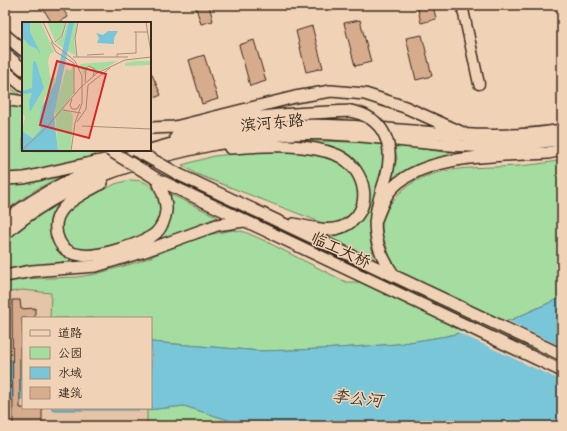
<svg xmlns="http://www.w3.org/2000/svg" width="567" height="431" font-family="'Indie Flower','LXGW WenKai TC',sans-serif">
  <rect width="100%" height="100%" fill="#f0d3b7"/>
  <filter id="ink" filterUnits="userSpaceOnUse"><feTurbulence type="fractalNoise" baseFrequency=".025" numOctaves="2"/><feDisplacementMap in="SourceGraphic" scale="8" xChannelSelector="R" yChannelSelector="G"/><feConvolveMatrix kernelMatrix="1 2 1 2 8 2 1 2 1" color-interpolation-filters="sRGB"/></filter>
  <g filter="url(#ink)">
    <path fill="#e5c4a7" d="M22,290L51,293L50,318H23V408H147V426H5V293Z"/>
    <path fill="#a5dc9f" stroke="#70835e" d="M5,83L21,96L5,94Z
      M5,104L23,107V150H90L97,156L36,172L5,174Z
      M285,140L382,143C389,165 377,186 372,207C368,226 369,242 375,260L324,234L357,222L363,173L306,144Z
      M394,145L459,154C436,159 414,164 395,179L392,178L397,158Z
      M260,151C283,151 320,149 340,161C369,179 364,229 325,224L196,174L182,165L214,156Z
      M562,160V297L511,320L447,336L397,344L322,349L261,351L151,342V318H50L51,293L22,290L5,293V283L20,279L77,277L96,274L138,262L202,236L233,230L245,232L263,240L346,282H363L382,276L392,264C389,250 381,237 382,223C383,213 389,206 394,199C425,160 485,170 529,165C540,164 551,162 562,160Z
      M65,174L35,190L5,211V182Z
      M129,180C142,180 150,182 157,194C162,203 162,208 159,217C153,237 132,240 115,245C104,248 87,254 76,250C72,249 69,246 65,244L59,224L64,211L115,184Z
      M71,193C65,198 59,204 55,211C42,233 58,256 80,260L81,264L26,266L5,270V240L32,218Z
      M170,194L218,217L147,245L171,211Z
      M184,406L241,424L247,426H147V410Z"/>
    <path fill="#79c6d8" stroke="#60888e" d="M562,297V426H247L184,406L147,410H53L51,408H151V342L261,351L322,349L397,344L447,336L511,320Z
      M5,360H23V400H5Z"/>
    <path fill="#f0d3b7" d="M504,319L562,347V381L457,332Z"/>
    <path fill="#d7ac8d" stroke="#3b2a1e" d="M41,5H60L68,17L58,23H52Z
      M195,5H209L213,21L201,24Z
      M417,5H433L436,19L421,23Z
      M360,20L371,62L355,66L344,23Z
      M312,26L323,68L306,72L296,31Z
      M422,35L432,76L416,80L406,38Z
      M254,40L266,81L250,86L239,45Z
      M204,55L218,99L202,104L189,60Z
      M150,70L161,95L150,100Z
      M12,300H20L21,309L35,308V318H22L23,347H20V408H42V426H13Z"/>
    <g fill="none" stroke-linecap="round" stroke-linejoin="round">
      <defs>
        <path id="secondary" d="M462,5L479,84"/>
        <path id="primary" d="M5,35L23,50
          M5,54L23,69
          M5,71L23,86
          M5,99L23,102
          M150,128L175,127L295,97L331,91L365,94L405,107L463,133
          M176,137C231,115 291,114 350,111
          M230,148C264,146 305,142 337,155C367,168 376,213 342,227C327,233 309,227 294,224
          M150,150C212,131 277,123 342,126C416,129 487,143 562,130
          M180,175L562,355
          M386,177C373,217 368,238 393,274
          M5,179L24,178L104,160
          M157,179L562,371
          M102,183C79,196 45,209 59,241C63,250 71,254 81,255C97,258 143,244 156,233C162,227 165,219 166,211C167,200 161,189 157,179
          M5,221C46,187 96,166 146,151
          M375,222C379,213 383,200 389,192C419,153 503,156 548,153L562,150
          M5,234C62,182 142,159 216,144C241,140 266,135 291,134C350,131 410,144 469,146C499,147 532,144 562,139
          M5,276L32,271L96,266L142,252L217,225L244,221"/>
      </defs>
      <use href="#secondary" stroke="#3b2a1e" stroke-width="13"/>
      <use href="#primary" stroke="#3b2a1e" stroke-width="14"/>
      <use href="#secondary" stroke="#f0d3b7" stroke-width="10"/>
      <use href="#primary" stroke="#f0d3b7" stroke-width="11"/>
      <defs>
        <path id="primary-bridge" d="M350,111C385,117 395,146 386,177
          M109,150L157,179
          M135,150L180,175"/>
      </defs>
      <use href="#primary-bridge" stroke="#3b2a1e" stroke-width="14" stroke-linecap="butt"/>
      <use href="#primary-bridge" stroke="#f0d3b7" stroke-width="11"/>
    </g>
  </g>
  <g text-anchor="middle" stroke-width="3" stroke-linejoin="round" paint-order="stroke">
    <g font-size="16" fill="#3b2a1e" stroke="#f0d3b7">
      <text transform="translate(272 122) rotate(-5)" y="6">滨河东路</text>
      <text transform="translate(341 249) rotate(25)" y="6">临工大桥</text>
    </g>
    <g font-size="17" font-style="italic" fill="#44413a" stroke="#f0d3b7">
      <text transform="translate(357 398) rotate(6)" y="6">李公河</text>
    </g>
  </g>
  <g transform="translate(22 22)">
    <rect width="129" height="129" fill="#f0d3b7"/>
    <path d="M0,0H19L32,30L28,32L26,40L28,55L33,56V61L22,77L17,99L19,107L12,116L0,109L3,96L0,88ZM25,0H43L40,13L33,19ZM45,0H55L52,19L54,34L34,21L42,13ZM50,39L52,46L51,72L41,87L49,90L51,94L49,124L48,129H36L33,87L44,47L49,49L50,46ZM96,39L72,52L73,49L66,44L62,54L58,42ZM114,39H128L129,43L103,44V41Z" fill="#a5dc9f"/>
    <path d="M0,0H8V10L18,30V32L15,27L7,23L0,15ZM47,0H52L32,93L36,129H0V109L11,116L19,107L17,99L20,84L33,61ZM86,9H96L92,16V22L75,21L77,16L74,11L81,13ZM11,39L14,40L22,66L8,90L7,80L10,71L0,72V69L10,66Z" fill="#79c6d8"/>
    <path fill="none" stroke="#a88f7a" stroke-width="1" d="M21,0L31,21L53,39L60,54V81L53,101L49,129M124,0L129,31M112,10H125M29,20L34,30L52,41V72M33,20L40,14L44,0M65,33L82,32M51,35H106M55,35L53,16L56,0M95,35V32L114,31V10M63,60L64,47L67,44L73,47L71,54M50,77L48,83L50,87H55L58,82M41,88L59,91M55,100L64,87L66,63L88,46M60,104L129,107M0,128L22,108L59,65L75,51L103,38L129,35"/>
    <path fill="#d62828" fill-opacity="0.15" stroke="#d62828" stroke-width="2" d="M35,39L84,52L67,116L18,103Z"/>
    <rect width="129" height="129" fill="none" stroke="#3b2a1e" stroke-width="2"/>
  </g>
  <rect width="567" height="431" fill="none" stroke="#f0d3b7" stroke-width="20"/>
  <rect x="10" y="10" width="547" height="411" fill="none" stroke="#3b2a1e" stroke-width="1.5" filter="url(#ink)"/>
  <rect x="22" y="317" width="130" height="92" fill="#f0d3b7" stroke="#a88f7a"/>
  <rect x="30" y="330" width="20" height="6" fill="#f0d3b7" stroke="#a88f7a"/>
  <text x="58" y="337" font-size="12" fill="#3b2a1e">道路</text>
  <rect x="30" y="347" width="20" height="12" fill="#a5dc9f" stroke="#a88f7a"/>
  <text x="58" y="357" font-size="12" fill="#3b2a1e">公园</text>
  <rect x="30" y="367" width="20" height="12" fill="#79c6d8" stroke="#a88f7a"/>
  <text x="58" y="377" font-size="12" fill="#3b2a1e">水域</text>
  <rect x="30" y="387" width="20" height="12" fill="#d7ac8d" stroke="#a88f7a"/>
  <text x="58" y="397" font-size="12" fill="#3b2a1e">建筑</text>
</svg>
